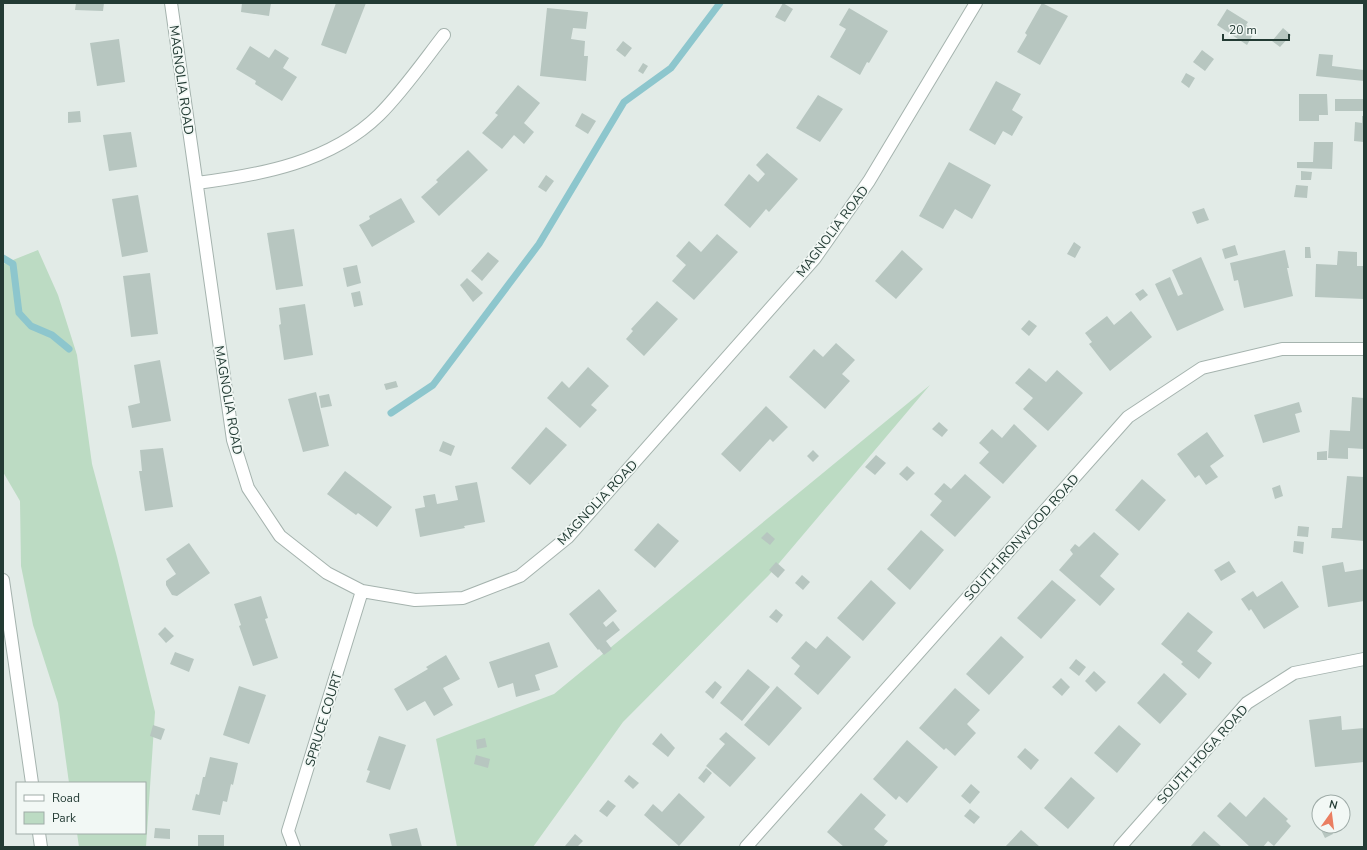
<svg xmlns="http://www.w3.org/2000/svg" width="1367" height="850" font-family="'Nunito Sans',sans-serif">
  <rect width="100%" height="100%" fill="#e2ebe7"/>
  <path fill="#bcdbc3" d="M38,250L58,295L77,355L92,464L117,557L155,712L146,847H79L77,833H145V783H69L58,703L33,625L21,566L20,501L3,472V264Z
    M930,385L769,575L623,722L533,847H457L436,739L554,694Z"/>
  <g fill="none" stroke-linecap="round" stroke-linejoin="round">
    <path stroke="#8dc6cd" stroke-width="7" d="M3,258L13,264L19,313L31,326L52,335L69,349
      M391,413L433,385L539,244L624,102L671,68L720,3"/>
  </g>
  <path fill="#b7c6c0" d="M76,3H104L103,11L75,10Z
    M242,3H271L269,16L241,12Z
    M336,3H366L346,54L321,45Z
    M783,3L793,9L785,22L775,17Z
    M1042,3L1068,16L1040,65L1017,52L1027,35L1025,33Z
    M547,8L588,12L586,29L573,28L571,39L585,41L584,56H588L586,81L540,76Z
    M849,8L888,31L869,63L867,62L860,75L830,57L846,29L839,25Z
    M1227,9L1248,22L1246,25L1255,31L1247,45L1217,25Z
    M1283,28L1291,35L1280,47L1272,41Z
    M119,39L125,82L97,86L90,43Z
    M623,41L632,48L625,57L616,50Z
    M250,46L269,58L275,49L289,58L283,68L297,77L282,101L255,84L256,81L236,69Z
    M1202,50L1214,59L1205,71L1193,62Z
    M1319,54L1333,55L1332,66L1364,70V81L1316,76Z
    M643,63L648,66L643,74L638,71Z
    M1186,73L1195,78L1189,88L1181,82Z
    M996,81L1021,94L1012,110L1023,117L1012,136L1003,131L995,145L969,130Z
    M518,85L540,103L524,123L534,132L524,144L514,135L502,149L482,133L498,115L495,113Z
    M1299,94H1327L1328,115H1319V121H1299Z
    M818,95L843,109L820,142L796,128Z
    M1335,99H1364V111H1335Z
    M80,111L81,122L68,123V112Z
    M582,113L596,121L588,134L575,126Z
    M1362,116H1364V142L1354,141L1355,122L1362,123Z
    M131,132L137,167L109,171L103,135Z
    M1314,142H1333L1332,169L1297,168V162H1313Z
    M468,150L488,170L439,216L421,197L438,182L436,180Z
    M767,153L798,179L769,212L766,209L750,228L724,205L749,174L758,182L765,174L756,165Z
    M949,162L991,185L972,219L955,209L943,229L919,216Z
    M1301,171L1312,172L1311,180H1301Z
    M546,175L554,181L546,192L538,187Z
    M1296,185L1308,186L1307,198L1294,197Z
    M138,195L148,252L122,257L112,199Z
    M401,198L415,222L372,247L359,225L370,219L369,216Z
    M1204,208L1209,220L1197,224L1192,212Z
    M294,229L303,286L276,290L267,233Z
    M717,234L738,252L694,300L672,281L686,265L676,256L689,241L701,252Z
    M1074,242L1081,247L1075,258L1067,254Z
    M1235,245L1238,255L1225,259L1222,249Z
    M1305,247H1310L1311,258H1305Z
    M902,250L923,269L896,299L875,281Z
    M1285,250L1289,268H1287L1293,296L1244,308L1238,280L1234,281L1230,263Z
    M1338,251L1357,252V266H1364V299L1315,297L1316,264L1337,265Z
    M488,252L499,261L482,281L471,271Z
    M1201,257L1224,310L1177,331L1155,284L1170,277L1178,296L1183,294L1172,270Z
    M357,265L361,283L347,287L343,268Z
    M150,273L158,334L131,337L123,276Z
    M467,278L483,293L473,302L460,285Z
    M1143,289L1148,295L1140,301L1135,294Z
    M360,291L363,305L354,307L351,293Z
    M657,301L678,319L644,356L626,339L633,331L631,329Z
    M305,304L313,355L284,360L279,325L281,324L279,308Z
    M1131,311L1152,337L1110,371L1089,344L1092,342L1085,333L1107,316L1114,325Z
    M1029,320L1037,326L1029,336L1021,329Z
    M836,343L855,360L842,374L850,381L825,409L789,377L814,349L823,357Z
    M160,360L171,421L132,428L128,406L140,403L134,365Z
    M588,367L609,386L591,405L597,410L580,428L547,398L562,381L569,388Z
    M1029,368L1046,382L1057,370L1083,393L1048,431L1023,409L1033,398L1015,383Z
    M396,381L398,387L386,390L384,384Z
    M316,392L329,446L303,452L288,399Z
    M329,394L332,406L321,408L319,396Z
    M1352,397L1364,398V449L1348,448V459L1328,458L1330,430L1350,431Z
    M1299,402L1302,412L1295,414L1300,432L1263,443L1254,415Z
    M766,406L788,427L773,442L770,439L740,472L721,454Z
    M939,422L948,430L942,437L932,429Z
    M1014,424L1037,446L1003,484L979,463L989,452L979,443L992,429L1002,438Z
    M546,427L567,445L530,485L511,468Z
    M1207,432L1224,456L1210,466L1218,477L1206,485L1199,475L1195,478L1177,454Z
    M443,441L455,446L451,456L439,451Z
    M163,448L173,507L145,511L139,471H142L140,450Z
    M813,450L819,456L813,462L807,456Z
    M1327,451V460H1317V452Z
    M876,455L886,463L875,475L865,467Z
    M907,466L915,473L907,481L899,474Z
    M345,471L392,507L377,527L358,513L356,515L327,494Z
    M965,474L991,497L955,537L930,515L942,501L934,494L944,483L951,489Z
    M1347,476L1364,477V541L1331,538L1332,528H1342Z
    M1142,479L1166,500L1139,531L1115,510Z
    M477,482L485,522L464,526L465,528L420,537L415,509L425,507L423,496L435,494L437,504L458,500L455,486Z
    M1280,485L1283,496L1275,499L1272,488Z
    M658,523L679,541L655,568L634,550Z
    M1298,526L1309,527L1308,537L1297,536Z
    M921,530L944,550L910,590L887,569Z
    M767,532L775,539L770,545L761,538Z
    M1094,532L1119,554L1100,576L1115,589L1100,606L1059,570L1073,554L1070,550L1075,544L1079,547Z
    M1294,541L1304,542L1303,554L1293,552Z
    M189,543L210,573L177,596L172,595L166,585V581L176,574L166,559Z
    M1229,561L1236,572L1221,581L1214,570Z
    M776,562L785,570L778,578L769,570Z
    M1343,562L1345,572L1364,569V601L1328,607L1322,566Z
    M802,575L810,582L803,590L795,583Z
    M871,580L896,603L863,641L837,618Z
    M1052,580L1076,600L1041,639L1017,618Z
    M1282,581L1299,607L1264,629L1251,609L1249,611L1241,599L1253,591L1257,597Z
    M599,589L617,611L603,623L606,627L613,621L620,630L606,641L612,649L604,655L599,649L598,650L569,614Z
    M261,596L268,618L265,619L278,658L253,666L239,626L241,625L234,604Z
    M776,609L783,615L777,623L769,617Z
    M1188,612L1213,632L1197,651L1212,663L1199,679L1181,664L1183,662L1161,644Z
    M165,627L174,636L166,643L158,634Z
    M827,636L851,657L818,695L794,674L800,666L791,658L806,641L816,649Z
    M1001,636L1024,657L989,695L966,674Z
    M549,642L558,667L535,675L540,690L516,697L513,683L498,688L489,662Z
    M175,652L194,659L189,672L170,664Z
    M446,655L460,679L443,688L453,705L434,716L425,701L407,711L394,689L428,669L426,667Z
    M1076,659L1086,667L1079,676L1069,668Z
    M748,669L770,687L742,721L720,703Z
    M1094,671L1106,682L1096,692L1085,681Z
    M1164,673L1187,694L1160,724L1137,703Z
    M1061,678L1070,687L1062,696L1052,687Z
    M715,681L722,687L713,699L705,692Z
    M239,686L266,695L249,744L223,735Z
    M777,686L802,708L769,746L744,725Z
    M955,688L980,710L967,724L976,733L955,756L946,748L944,750L919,728Z
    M1341,716L1342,730L1364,728V762L1315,767L1309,720Z
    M153,725L165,729L161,740L150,736Z
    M1119,725L1141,744L1117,773L1094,753Z
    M726,732L756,758L730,787L706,766L725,744L719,739Z
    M661,733L675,748L668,757L652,744Z
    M379,736L406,745L390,790L366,782L370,771L367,770Z
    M485,738L487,747L477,749L476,740Z
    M907,740L938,767L907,803L899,796L896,800L873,779Z
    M1025,748L1039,760L1031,770L1017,757Z
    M476,755L490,759L488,768L474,764Z
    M210,757L238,763L233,785L231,784L227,802L223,801L220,815L192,810L196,794L199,795L203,777H205Z
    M706,768L712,773L704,783L698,778Z
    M629,775L639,783L633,789L624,781Z
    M1071,777L1095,798L1068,829L1044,808Z
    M971,784L980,792L970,804L961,796Z
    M679,793L705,817L679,846L644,815L653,804L662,812Z
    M861,793L886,815L874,829L888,841L883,847H844L827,832Z
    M1264,797L1288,819L1286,821L1291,826L1274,846L1268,841L1263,847H1250L1217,816L1230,802L1246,817Z
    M608,800L616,806L607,817L599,811Z
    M970,809L980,817L974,824L964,816Z
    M1319,826H1330L1333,834L1325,838Z
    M155,828L170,829V839L154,838Z
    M417,828L422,847H392L389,834Z
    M1021,830L1040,847H1005Z
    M1204,831L1222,847H1190Z
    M575,834L583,841L577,847H566L565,846Z
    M198,835H224V847H198Z"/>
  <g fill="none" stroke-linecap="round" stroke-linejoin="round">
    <defs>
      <path id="street" d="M171,3L233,440L248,488L280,536L327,573L362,591L415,600L463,598L520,576L568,537L815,258L869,181L976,3
        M197,183C261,175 331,162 379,115C403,91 423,62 444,35
        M3,580L32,783
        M39,833L41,847
        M294,847L288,831L362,591
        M746,847L1128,417L1202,368L1282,349H1364
        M1120,847L1247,703L1294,673L1364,659"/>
    </defs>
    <use href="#street" stroke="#a5b3ae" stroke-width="14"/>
    <use href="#street" stroke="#fff" stroke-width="12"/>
  </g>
  <g text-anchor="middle" stroke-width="3.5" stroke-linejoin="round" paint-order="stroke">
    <g font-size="13" fill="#233b34" stroke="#f2f8f5">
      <text transform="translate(182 80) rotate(82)" y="5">MAGNOLIA ROAD</text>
      <text transform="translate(832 231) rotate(-53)" y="5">MAGNOLIA ROAD</text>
      <text transform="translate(229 400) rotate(80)" y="5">MAGNOLIA ROAD</text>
      <text transform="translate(597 502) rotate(-47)" y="5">MAGNOLIA ROAD</text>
      <text transform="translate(1021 537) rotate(-48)" y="5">SOUTH IRONWOOD ROAD</text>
      <text transform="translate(323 719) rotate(-73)" y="5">SPRUCE COURT</text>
      <text transform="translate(1202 754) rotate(-48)" y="5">SOUTH HOGA ROAD</text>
    </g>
  </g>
  <rect width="1367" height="850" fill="none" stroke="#233b34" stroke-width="8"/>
  <rect x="16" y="782" width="130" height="52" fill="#f2f8f5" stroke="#9faca8"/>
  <rect x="24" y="795" width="20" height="6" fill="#ffffff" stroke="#9faca8"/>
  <text x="52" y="802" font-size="12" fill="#233b34">Road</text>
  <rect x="24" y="812" width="20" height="12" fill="#bcdbc3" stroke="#9faca8"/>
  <text x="52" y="822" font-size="12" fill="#233b34">Park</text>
  <g transform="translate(1331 814) rotate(14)"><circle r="19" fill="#f2f8f5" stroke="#9faca8"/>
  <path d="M0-3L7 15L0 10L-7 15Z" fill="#ea7e61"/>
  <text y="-6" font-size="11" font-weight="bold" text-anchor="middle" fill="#233b34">N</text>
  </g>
  <path d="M1223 34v6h66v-6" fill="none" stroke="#233b34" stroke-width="2"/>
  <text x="1229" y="34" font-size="12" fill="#233b34" stroke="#f2f8f5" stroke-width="3" paint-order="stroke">20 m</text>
</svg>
